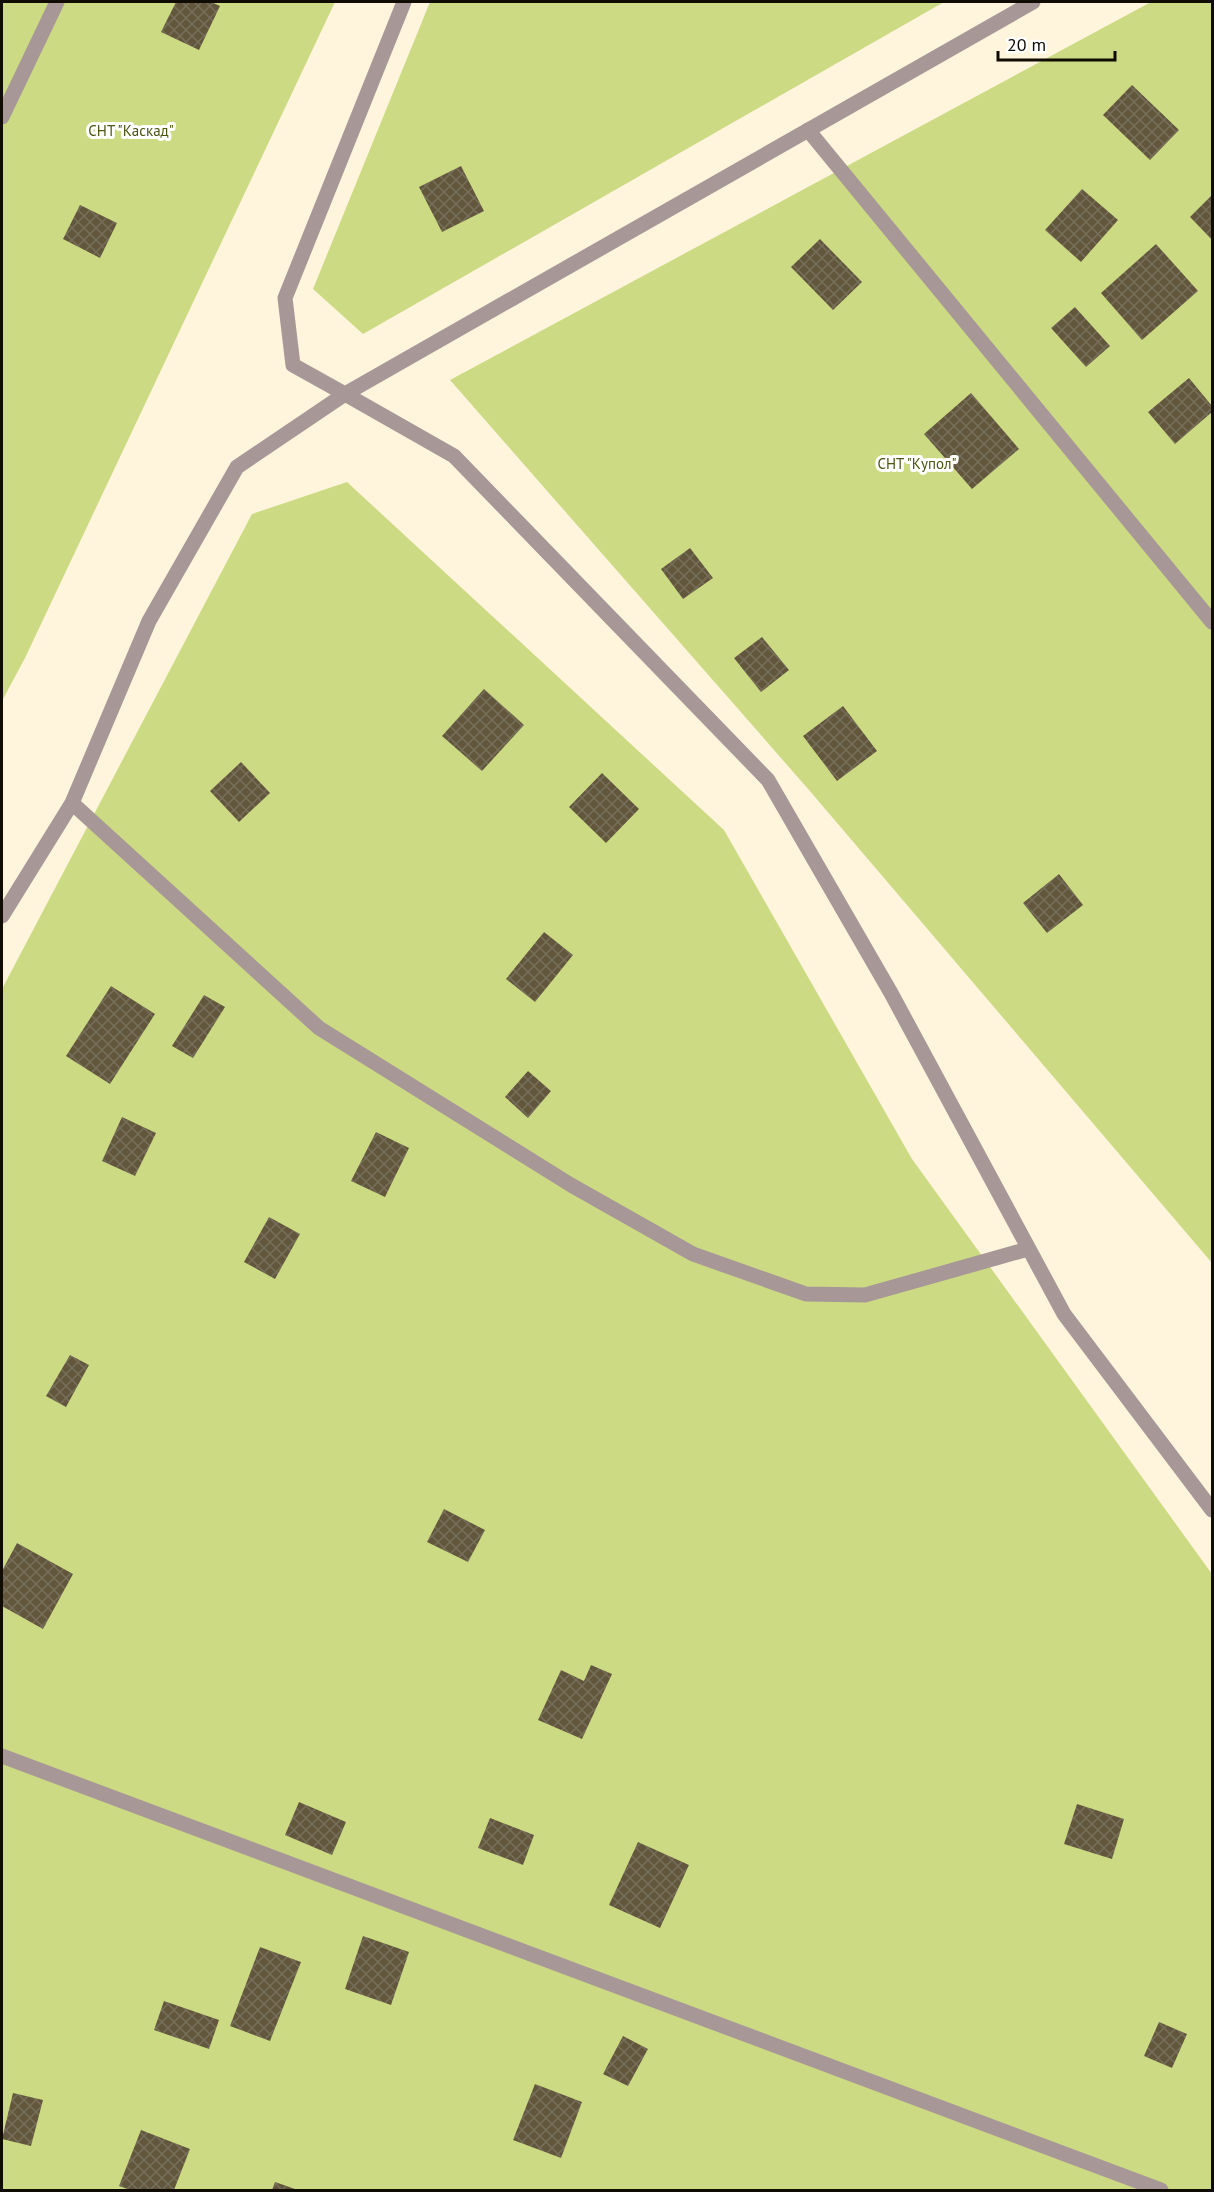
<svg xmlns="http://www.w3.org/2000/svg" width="1214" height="2192" font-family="'PT Sans',sans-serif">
  <defs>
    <pattern id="building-cross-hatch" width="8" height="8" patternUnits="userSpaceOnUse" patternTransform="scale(1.5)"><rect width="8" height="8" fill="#62573d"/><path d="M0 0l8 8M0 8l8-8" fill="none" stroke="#776f5a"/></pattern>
  </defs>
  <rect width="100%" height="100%" fill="#fff4dc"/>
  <path fill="#cdda84" d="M2,2H335L25,658L2,701Z
    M430,2H944L363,334L313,289Z
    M1151,2H1212V1263L809,790L450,380Z
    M347,482L724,830L912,1159L1212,1574V2190H2V989L252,514Z"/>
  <path fill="url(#building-cross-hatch)" d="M176,2H211L220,6L199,50L161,32Z
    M1132,85L1179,130L1150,160L1103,115Z
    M461,166L484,211L442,232L419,187Z
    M1082,189L1118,220L1081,262L1045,230Z
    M1212,195V240L1190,217Z
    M80,205L117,223L100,258L63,239Z
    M820,239L862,282L833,310L791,267Z
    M1156,244L1198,291L1142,340L1101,293Z
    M1075,307L1110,346L1086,367L1051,328Z
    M1189,378L1212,406V412L1175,444L1148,412Z
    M971,393L1019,449L972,489L924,434Z
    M690,548L713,578L683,599L661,569Z
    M762,637L789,670L761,692L734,658Z
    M484,689L524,725L482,771L442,736Z
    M843,706L877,751L837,781L803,736Z
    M241,762L270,793L239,822L210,791Z
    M602,773L639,809L606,843L569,807Z
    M1059,874L1083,905L1047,933L1023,903Z
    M544,932L573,955L535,1002L506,979Z
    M111,986L155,1014L110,1084L66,1056Z
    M204,995L225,1007L193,1058L172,1046Z
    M528,1071L551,1091L528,1118L505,1097Z
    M122,1117L156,1133L135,1176L102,1161Z
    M376,1132L409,1148L385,1197L351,1181Z
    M269,1217L300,1234L275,1279L244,1262Z
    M70,1355L89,1365L66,1407L46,1396Z
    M444,1509L485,1530L468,1562L427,1542Z
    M17,1543L73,1574L43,1629L2,1606V1571Z
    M591,1665L612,1674L582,1739L538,1720L561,1670L584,1681Z
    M299,1802L346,1822L332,1855L285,1835Z
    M1077,1804L1124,1819L1112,1859L1064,1844Z
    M490,1818L534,1835L523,1865L478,1848Z
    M638,1842L689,1865L660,1928L609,1905Z
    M363,1936L409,1952L391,2005L345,1989Z
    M260,1947L301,1962L270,2041L230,2026Z
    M164,2001L219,2020L209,2049L154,2030Z
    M1159,2022L1187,2034L1172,2068L1144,2056Z
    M623,2036L648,2049L628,2086L603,2074Z
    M535,2084L582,2102L561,2158L513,2140Z
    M13,2093L43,2100L31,2146L2,2139Z
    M141,2130L190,2149L174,2190H130L119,2186Z
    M275,2182L298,2190H272Z"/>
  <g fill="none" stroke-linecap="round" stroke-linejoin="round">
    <path stroke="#a79797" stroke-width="15" d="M2,117L57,2
      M808,130L1212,622
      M2,1756L1161,2190"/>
    <path stroke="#a79797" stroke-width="15" d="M345,394L454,456L768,780L891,993L1064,1314L1212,1510
      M345,394L1033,2
      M72,803L319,1028L571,1185L693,1254L806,1294L865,1295L1028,1249
      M2,916L72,803L149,621L237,467L345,394L293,365L285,298L404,2"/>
  </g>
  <g text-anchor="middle" stroke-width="6" stroke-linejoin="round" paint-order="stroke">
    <g font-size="15" fill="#4d5513" stroke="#fff">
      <text x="131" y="136">СНТ "Каскад"</text>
      <text x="917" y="469">СНТ "Купол"</text>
    </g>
  </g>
  <rect width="1214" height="2192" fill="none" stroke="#100b03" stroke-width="6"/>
  <path d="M998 51v9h117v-9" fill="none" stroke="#100b03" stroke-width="3"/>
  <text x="1007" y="51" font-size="18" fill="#100b03" stroke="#ffffff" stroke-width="4.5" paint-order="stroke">20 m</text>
</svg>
